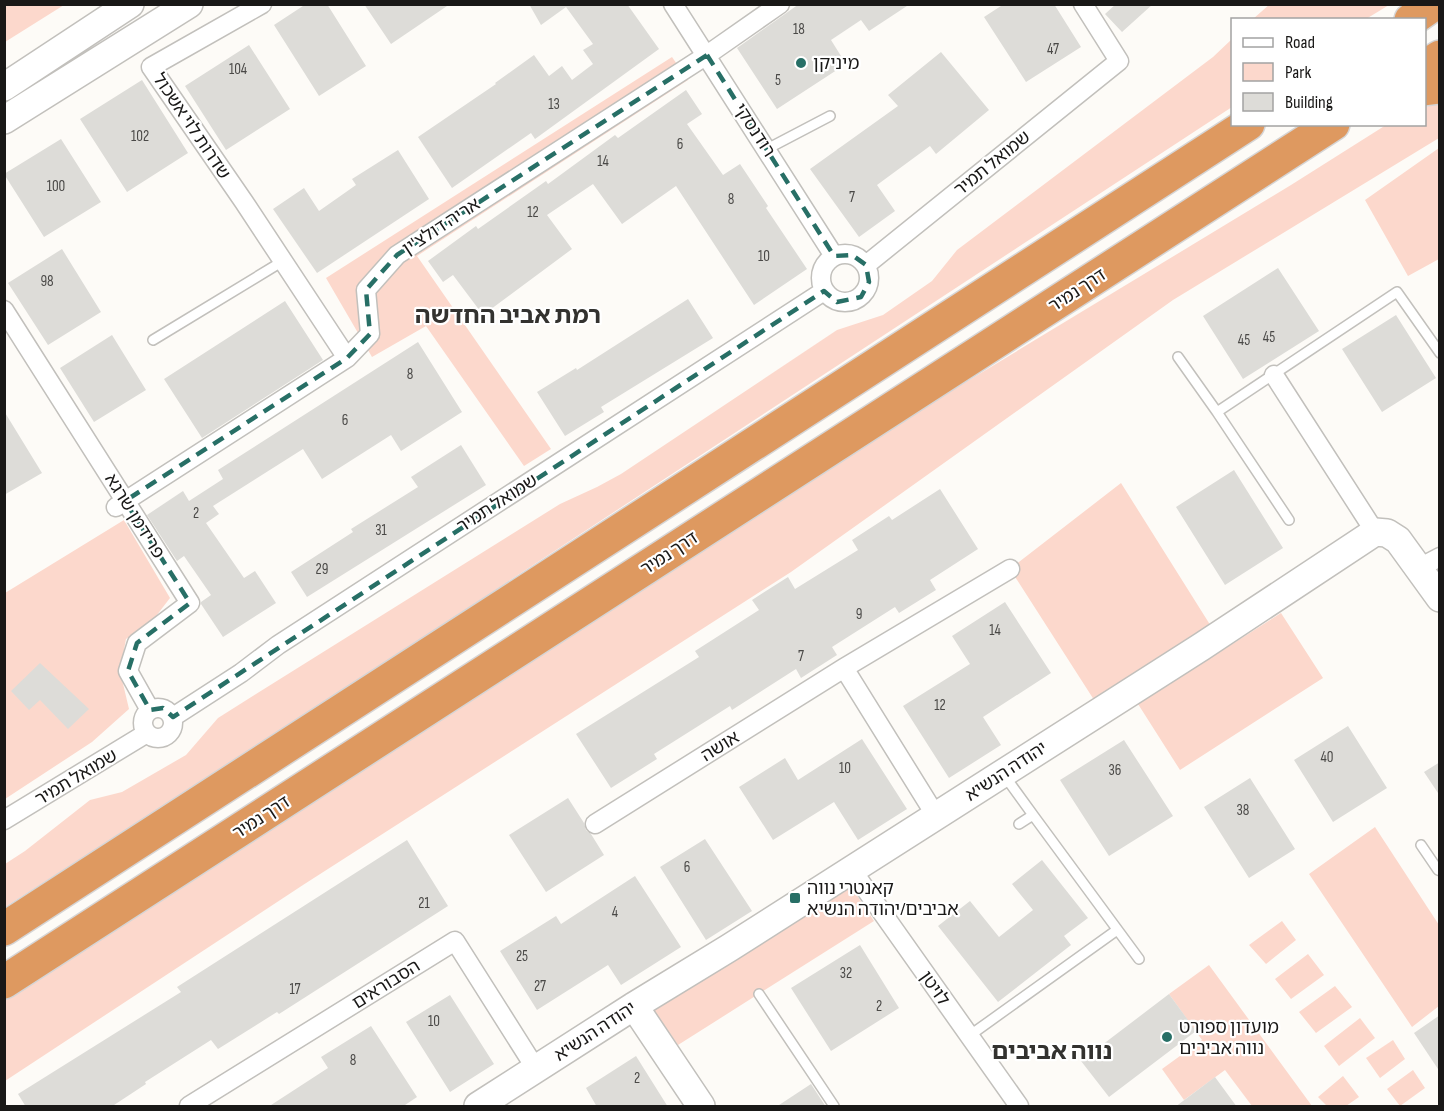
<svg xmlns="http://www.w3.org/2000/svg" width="1444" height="1111" font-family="'Sofia Sans Condensed','Noto Sans Hebrew',sans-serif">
  <rect width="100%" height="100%" fill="#fdfbf7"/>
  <path fill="#fcd8cc" d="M5,4H64V5L5,42Z
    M1270,4H1389V5L1366,19H1253Z
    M1232,39V107L228,765L5,907V864L25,851L90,800L122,792L186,755L218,718L237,706L560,504L597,487L621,474L837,330L883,315L932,281L957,250L1213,57Z
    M672,57L688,80L417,256L551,449L524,466L426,326L372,357L326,278Z
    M1433,105H1439V138L1173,300L791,572L303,885L5,1081V997L748,514L1291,185L1386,125L1424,124L1425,107Z
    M1439,148V259L1408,276L1365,200Z
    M1121,483L1214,631L1096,703L1010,569Z
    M124,520L170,598L153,620L126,639L120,671L129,709L92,742L5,799V593Z
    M1281,613L1323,678L1180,770L1138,704Z
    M1375,827L1439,925V1006L1412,1027L1309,874Z
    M848,882L874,921L678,1045L653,1009Z
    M1282,921L1296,940L1266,964L1249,945Z
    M1308,954L1324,975L1291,999L1275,979Z
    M1209,965L1312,1106H1252L1225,1070L1184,1100L1162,1069L1202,1040L1169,994Z
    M1335,986L1352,1007L1316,1033L1299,1012Z
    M1360,1018L1375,1038L1339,1066L1324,1046Z
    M1393,1040L1405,1059L1380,1078L1366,1058Z
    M1413,1070L1425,1088L1400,1106L1387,1089Z
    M1343,1076L1359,1097L1346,1106H1327L1318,1097Z"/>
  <path fill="#dddcd8" d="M306,4H327L366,66L319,96L274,25Z
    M364,4H450L391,44Z
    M529,4H627L659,49L535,139L531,133L452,188L418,137L496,84L495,83L534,55L549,76L562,66L572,80L593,64L583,50L593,44L566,7L541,25Z
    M799,4H910L869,31L861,20L831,40L846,64L777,109L737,48Z
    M1004,4H1054L1081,47L1026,82L984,17Z
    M1116,4H1153L1122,32L1105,14Z
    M249,45L290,109L226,150L185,86Z
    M941,52L989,110L936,154L930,146L877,185L895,211L859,237L810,169L898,106L888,95Z
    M142,80L188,153L127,192L80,119Z
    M686,90L702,114L687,124L723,175L740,164L768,206L766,208L807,269L754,305L676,186L622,224L593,184L547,215L572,249L483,315L453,275L443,282L428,261L476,226L478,229L546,181L548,184L615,135L618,138Z
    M61,139L101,202L44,237L4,174Z
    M398,150L429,199L317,273L273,209L304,188L319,211L356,185L352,179Z
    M62,249L101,312L48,345L8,283Z
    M1278,268L1319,331L1243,379L1203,316Z
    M688,299L713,338L601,407L604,412L565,436L537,392L576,368L577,370Z
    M285,301L323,360L202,438L164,379Z
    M1396,315L1436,378L1382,412L1342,349Z
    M112,335L146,390L94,422L60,368Z
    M418,342L462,412L401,451L391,435L322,479L303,449L213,506L219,514L206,523L244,578L255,571L276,603L223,637L201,604V602L211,595L184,556L177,561L147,515L183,491L189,501L223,479L218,470Z
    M4,411L42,473L4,495Z
    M461,445L486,485L307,597L291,572L353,532L351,529L418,487L411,477Z
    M1234,470L1283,548L1225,585L1176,507Z
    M940,489L978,549L930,580L936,590L899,613L895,607L832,647L837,655L801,678L796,669L732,710L730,706L654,754L657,759L611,788L576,734L699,657L695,651L759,610L752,600L788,577L795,589L858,550L852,540L889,516L892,520Z
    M1005,602L1051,673L983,717L1001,745L949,778L903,706L970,664L952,636Z
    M40,663L89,709L68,729L40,700L29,710L11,691Z
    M1348,726L1387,788L1333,822L1294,760Z
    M862,739L907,809L858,840L834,802L773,840L739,787L785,758L798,780Z
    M1124,740L1173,816L1109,856L1060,780Z
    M1440,762V796L1424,772Z
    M1250,778L1295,849L1249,878L1204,807Z
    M568,798L584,823L586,830L591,834L604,855L546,892L509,835Z
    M705,839L752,911L706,940L660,867Z
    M407,840L448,906L279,1014L277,1012L218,1049L211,1040L145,1082L146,1084L111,1107H26L18,1094L181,992L177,987Z
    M1042,860L1088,918L1064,936L1071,945L998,1002L938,926L970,901L999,937L1033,910L1012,884Z
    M635,876L681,947L621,985L608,965L537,1010L500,951L556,916L561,924Z
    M860,945L899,1008L831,1051L791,988Z
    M1169,994L1196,1031L1109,1097L1081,1061Z
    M450,995L494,1064L450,1092L406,1022Z
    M1440,1015V1072L1414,1033Z
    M371,1026L417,1097L402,1107H268L328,1068L321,1057Z
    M636,1056L668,1107H597L586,1088Z
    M1215,1077L1237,1107H1175Z
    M811,1084L826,1107H776Z"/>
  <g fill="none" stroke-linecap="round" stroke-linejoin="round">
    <defs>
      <path id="lane" d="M767,149L830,116
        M153,340L283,261
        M1178,357L1217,412
        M1289,520L1217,412L1397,292L1440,353
        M1004,775L1033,815L1019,824
        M1033,815L1139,959
        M1421,845L1438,870L1440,869
        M759,994L834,1106
        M969,1036L1117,930"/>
      <path id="street" d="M262,4L151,67L244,202L347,358
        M673,4L834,256
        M821 278a24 24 0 1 1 48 0a24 24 0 1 1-48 0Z
        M866,265L1119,61L1083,4
        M4,310L190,603L137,643L128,671L150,710
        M1274,375L1375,532
        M116,507L347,358L370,334L366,290L397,255L707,55L780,4
        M1419,568L1440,557
        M844,668L936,816
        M143 723a15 15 0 1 1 30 0a15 15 0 1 1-30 0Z
        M173,717L241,673L278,645L824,291
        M4,820L147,733
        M595,824L844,668L1010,569
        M852,870L1019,1106
        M189,1106L455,941L536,1069"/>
      <path id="secondary" d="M4,87L130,4
        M4,120L189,4
        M634,1006L701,1106
        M478,1106L634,1006L729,948L1201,647L1375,532L1387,533L1398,540L1440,598"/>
      <path id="highway" d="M1411,20L1434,4
        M1424,67L1440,57
        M1424,89L1440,87
        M4,929L1248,124
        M4,982L1333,124"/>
    </defs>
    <use href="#lane" stroke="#c2c0bc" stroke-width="12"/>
    <use href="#street" stroke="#c2c0bc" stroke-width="21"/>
    <use href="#secondary" stroke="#c2c0bc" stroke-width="30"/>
    <use href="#highway" stroke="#d6d5d5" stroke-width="36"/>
    <use href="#lane" stroke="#fff" stroke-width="9"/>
    <use href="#street" stroke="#fff" stroke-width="18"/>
    <use href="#secondary" stroke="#fff" stroke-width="27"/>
    <use href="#highway" stroke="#de9960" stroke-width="33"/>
  </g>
  <path fill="none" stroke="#276f66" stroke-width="4.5" stroke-dasharray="12 8" stroke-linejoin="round" d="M707,55L834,256L852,255L866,265L869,282L861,297L837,302L824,291L173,717L163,708L150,710L128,671L137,643L190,603L125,501L347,358L370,334L366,290L397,255Z"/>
  <g fill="#276f66" stroke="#fff" stroke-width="2">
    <circle cx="801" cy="63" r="6"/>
    <rect x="789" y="892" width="12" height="12" rx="3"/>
    <circle cx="1167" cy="1037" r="6"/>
  </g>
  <g text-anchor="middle" stroke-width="4.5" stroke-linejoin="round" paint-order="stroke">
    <g font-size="15" fill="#4a4947">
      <text x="799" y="34">18</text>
      <text x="1053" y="54">47</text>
      <text x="238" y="74">104</text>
      <text x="778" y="85">5</text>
      <text x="554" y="109">13</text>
      <text x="140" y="141">102</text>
      <text x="680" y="149">6</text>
      <text x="603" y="166">14</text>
      <text x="56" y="191">100</text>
      <text x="852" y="202">7</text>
      <text x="731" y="204">8</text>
      <text x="533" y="217">12</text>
      <text x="764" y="261">10</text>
      <text x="47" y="286">98</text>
      <text x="1269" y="342">45</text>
      <text x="1244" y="345">45</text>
      <text x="410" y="379">8</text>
      <text x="345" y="425">6</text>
      <text x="196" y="518">2</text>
      <text x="381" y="535">31</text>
      <text x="322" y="574">29</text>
      <text x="859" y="619">9</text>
      <text x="995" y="635">14</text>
      <text x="801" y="661">7</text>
      <text x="940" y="710">12</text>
      <text x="1327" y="762">40</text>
      <text x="845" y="773">10</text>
      <text x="1115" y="775">36</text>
      <text x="1243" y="815">38</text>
      <text x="687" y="872">6</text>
      <text x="424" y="908">21</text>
      <text x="615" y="917">4</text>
      <text x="522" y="961">25</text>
      <text x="846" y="978">32</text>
      <text x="540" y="991">27</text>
      <text x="295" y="994">17</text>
      <text x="879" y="1011">2</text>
      <text x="434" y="1026">10</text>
      <text x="353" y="1065">8</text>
      <text x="637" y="1083">2</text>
    </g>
    <g font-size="18" fill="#191817" stroke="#fff" text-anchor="start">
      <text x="813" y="69">מיניקן</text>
      <text x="807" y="894">קאנטרי נווה<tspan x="807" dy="21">אביבים/יהודה הנשיא</tspan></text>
      <text x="1179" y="1033">מועדון ספורט<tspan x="1179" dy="21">נווה אביבים</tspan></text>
    </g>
    <g font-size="18" fill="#191817" stroke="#fff">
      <text transform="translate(192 126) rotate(56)" y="6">שדרות לוי אשכול</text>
      <text transform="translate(755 130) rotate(57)" y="6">רודנסקי</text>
      <text transform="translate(992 163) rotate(-39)" y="6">שמואל תמיר</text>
      <text transform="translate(441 226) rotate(-33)" y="6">אריה דולצ'ין</text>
      <text transform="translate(1077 290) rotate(-33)" y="6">דרך נמיר</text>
      <text transform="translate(497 503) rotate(-33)" y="6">שמואל תמיר</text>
      <text transform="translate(135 516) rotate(58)" y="6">פרידמן שרגא</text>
      <text transform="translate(669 553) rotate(-33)" y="6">דרך נמיר</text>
      <text transform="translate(720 746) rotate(-32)" y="6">אושה</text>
      <text transform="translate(1006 771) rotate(-33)" y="6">יהודה הנשיא</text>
      <text transform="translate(76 777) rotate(-31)" y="6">שמואל תמיר</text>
      <text transform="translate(261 817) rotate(-33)" y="6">דרך נמיר</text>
      <text transform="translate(386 984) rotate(-32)" y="6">הסבוראים</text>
      <text transform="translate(935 988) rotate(55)" y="6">לויטן</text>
      <text transform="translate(595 1031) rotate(-33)" y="6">יהודה הנשיא</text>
    </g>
    <g font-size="24" font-weight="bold" fill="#33322f" stroke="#fff">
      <text x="508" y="323">רמת אביב החדשה</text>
      <text x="1052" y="1059">נווה אביבים</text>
    </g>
  </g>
  <rect width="1444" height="1111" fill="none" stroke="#191817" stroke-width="12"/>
  <rect x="1231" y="18" width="195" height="108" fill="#ffffff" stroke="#a3a3a2" stroke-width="1.5"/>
  <rect x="1243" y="38" width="30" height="9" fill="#ffffff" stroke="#a3a3a2" stroke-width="1.5"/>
  <text x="1285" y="48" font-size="18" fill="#191817">Road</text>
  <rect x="1243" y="63" width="30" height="18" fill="#fcd8cc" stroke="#a3a3a2" stroke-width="1.5"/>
  <text x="1285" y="78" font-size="18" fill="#191817">Park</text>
  <rect x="1243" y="93" width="30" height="18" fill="#dddcd8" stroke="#a3a3a2" stroke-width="1.5"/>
  <text x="1285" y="108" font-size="18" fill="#191817">Building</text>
</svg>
